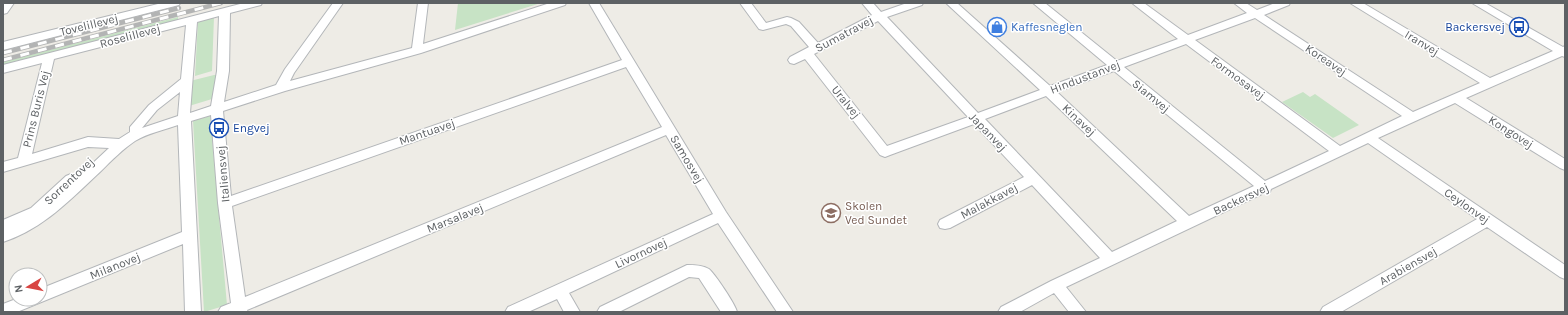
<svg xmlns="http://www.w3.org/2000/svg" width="1568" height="315" font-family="Karla,sans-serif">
  <rect width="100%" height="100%" fill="#eeece6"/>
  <path fill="#c7e3c5" d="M458,3H541L455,30Z
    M178,17V23L3,67V62Z
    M214,17L212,71L195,76L198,21Z
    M214,75H219L212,99L189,106L190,81Z
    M1303,92L1310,97L1315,94L1359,125L1333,138L1282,102Z
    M210,116L227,305L204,312L193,121Z"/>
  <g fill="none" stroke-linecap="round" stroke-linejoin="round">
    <defs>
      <path id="minor" d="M14,3L7,13L3,14V3Z
        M162,3H180L179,5L3,50V42Z
        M244,3H262L261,5L230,13L229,71L224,102L276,85L285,69L333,3H343L294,73L290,81L412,48L418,3H428L423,44L550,3H566L565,5L421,53L285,91L223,111L231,196L622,60L589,3H599L726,212L793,312H777L718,223L569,293L580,312H564L557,299L528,312H505L508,307L713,214L666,135L247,310L248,312H218L221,307L231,303L218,203L211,115L191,121L201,312H185L183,244L17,312H3V304L16,299H40V289L182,232L178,125C164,130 148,133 135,141C123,149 112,160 101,171C71,199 43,229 3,242V220L31,208L66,176L71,174L76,176L77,178L109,148L88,147L3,172V162L18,158L42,63L3,73V65ZM219,16L217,71L211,106L190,113L197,22ZM186,25L181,79L149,105L130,127V132L119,139L88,137L32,154L54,59ZM626,67L662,127L245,297L232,206ZM180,92L178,116L142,128L157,110Z
        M740,3H751L766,23L787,17L791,18L799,22L818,43L872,15L862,3H873L881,12L907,3H923L922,5L887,17L978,113L1040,90L946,3H957L1050,86L1107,65L1033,3H1045L1117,61L1178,39L1132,3H1144L1188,35L1247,13L1234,3H1246L1257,10L1275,3H1290L1289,5L1264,15L1413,112L1480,83L1350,3H1363L1490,78L1553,51L1472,3H1485L1563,47L1565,46V57L1562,56L1466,98L1565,159V170L1560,168L1455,103L1378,138L1565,265V279L1560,277L1487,227L1341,312H1320L1323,307L1477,219L1368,143L1271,189L1270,192L1264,193L1066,287L1086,312H1069L1054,293L1020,312H998L1001,307L1051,281L1100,258L1032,185L950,228L945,229L940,228L938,224L940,220L1024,177L974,124L890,155L885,157L880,155L805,59L794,64L790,63L788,60L790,57L809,47L791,26L786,24L763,30L759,29ZM1255,18L1402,116L1340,146L1195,40ZM878,21L968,117L887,146L814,54ZM1186,44L1329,151L1265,181L1124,67ZM1114,71L1254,186L1189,216L1057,92ZM1046,96L1177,221L1112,252L985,119Z
        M687,265C694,265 702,265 709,269C715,274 735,304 737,312H721L699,278L689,277L619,312H597L600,307Z"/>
    </defs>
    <use href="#minor" stroke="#b3b6b9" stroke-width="2"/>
    <use href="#minor" fill="#fff" fill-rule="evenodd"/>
    <defs>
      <path id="rail" d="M3,53L179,8
        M3,60L221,3"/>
    </defs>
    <use href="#rail" stroke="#b3b4b4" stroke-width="4.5"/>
    <use href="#rail" stroke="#fff" stroke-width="3" stroke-dasharray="9" stroke-linecap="butt"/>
  </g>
  <defs>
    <symbol id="shop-ring" viewBox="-11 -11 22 22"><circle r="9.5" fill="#fff" stroke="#3f7fe0" stroke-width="1.5"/><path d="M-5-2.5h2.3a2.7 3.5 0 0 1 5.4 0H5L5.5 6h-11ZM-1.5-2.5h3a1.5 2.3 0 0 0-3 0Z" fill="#3f7fe0"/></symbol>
    <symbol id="bus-ring" viewBox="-11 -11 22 22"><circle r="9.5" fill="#fff" stroke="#1a4fb4" stroke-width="1.5"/><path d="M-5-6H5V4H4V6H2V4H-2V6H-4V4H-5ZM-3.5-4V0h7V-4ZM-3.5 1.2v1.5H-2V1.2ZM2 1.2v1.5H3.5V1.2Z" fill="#1a4fb4"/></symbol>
    <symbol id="school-ring" viewBox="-11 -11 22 22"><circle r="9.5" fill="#fff" stroke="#8d6e63" stroke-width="1.5"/><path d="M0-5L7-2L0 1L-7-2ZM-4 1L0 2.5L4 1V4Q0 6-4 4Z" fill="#8d6e63"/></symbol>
  </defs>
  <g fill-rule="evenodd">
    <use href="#shop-ring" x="986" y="16" width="22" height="22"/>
    <use href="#bus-ring" x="1508" y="16" width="22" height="22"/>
    <use href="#bus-ring" x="208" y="117" width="22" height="22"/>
    <use href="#school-ring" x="820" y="202" width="22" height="22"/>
  </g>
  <g text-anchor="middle" stroke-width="3" stroke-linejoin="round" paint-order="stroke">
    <g font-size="12" fill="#5d6164" stroke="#fff">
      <text transform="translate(89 25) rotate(-14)" y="4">Tovelillevej</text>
      <text transform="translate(844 34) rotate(-28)" y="4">Sumatravej</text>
      <text transform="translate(130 36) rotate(-15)" y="4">Roselillevej</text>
      <text transform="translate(1422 43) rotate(31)" y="4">Iranvej</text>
      <text transform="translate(1326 60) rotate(34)" y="4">Koreavej</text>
      <text transform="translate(1085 77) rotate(-21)" y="4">Hindustanvej</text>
      <text transform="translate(1238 78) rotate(36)" y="4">Formosavej</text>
      <text transform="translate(1151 96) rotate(39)" y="4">Siamvej</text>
      <text transform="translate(846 102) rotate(51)" y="4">Uralvej</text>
      <text transform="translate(36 109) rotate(-76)" y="4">Prins Buris Vej</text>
      <text transform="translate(1079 120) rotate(43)" y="4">Kinavej</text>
      <text transform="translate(427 132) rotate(-19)" y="4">Mantuavej</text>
      <text transform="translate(988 132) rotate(46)" y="4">Japanvej</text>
      <text transform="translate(1511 132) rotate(32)" y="4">Kongovej</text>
      <text transform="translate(687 159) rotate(59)" y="4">Samosvej</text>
      <text transform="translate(223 174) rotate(-95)" y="4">Italiensvej</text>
      <text transform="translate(69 181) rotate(-43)" y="4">Sorrentovej</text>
      <text transform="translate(1241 199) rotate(-25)" y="4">Backersvej</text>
      <text transform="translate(989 201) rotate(-28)" y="4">Malakkavej</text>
      <text transform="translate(1467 206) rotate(35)" y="4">Ceylonvej</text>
      <text transform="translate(455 218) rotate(-22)" y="4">Marsalavej</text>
      <text transform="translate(641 253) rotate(-25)" y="4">Livornovej</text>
      <text transform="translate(115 266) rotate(-22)" y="4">Milanovej</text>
      <text transform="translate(1408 266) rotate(-30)" y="4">Arabiensvej</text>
    </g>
    <g font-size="12" fill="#366cbe" stroke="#fff" text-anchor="start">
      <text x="1011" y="31">Kaffesneglen</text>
    </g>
    <g font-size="12" fill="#164399" stroke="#fff" text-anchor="end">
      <text x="1505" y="31">Backersvej</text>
      <text x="233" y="132" text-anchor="start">Engvej</text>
    </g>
    <g font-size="12" fill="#785e54" stroke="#fff" text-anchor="start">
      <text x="845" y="210">Skolen<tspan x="845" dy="14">Ved Sundet</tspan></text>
    </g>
  </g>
  <rect width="1568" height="315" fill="none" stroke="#5d6164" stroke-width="8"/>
  <g transform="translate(28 287) rotate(260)"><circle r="19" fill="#ffffff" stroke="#bec0c1"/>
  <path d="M0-3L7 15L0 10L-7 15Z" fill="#d84542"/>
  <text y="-6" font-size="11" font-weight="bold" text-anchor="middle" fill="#5d6164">N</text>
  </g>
</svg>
